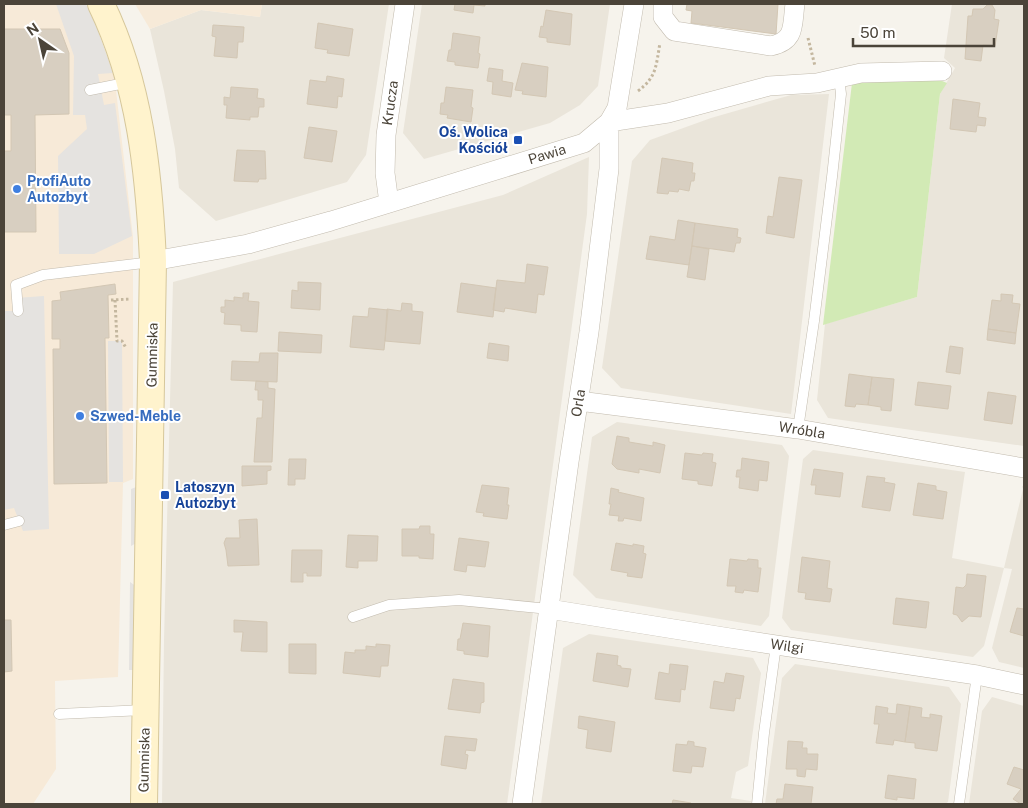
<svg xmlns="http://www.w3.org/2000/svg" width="1028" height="808" font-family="'Public Sans',sans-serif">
  <rect width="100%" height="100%" fill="#f6f3ec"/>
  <path fill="#eae5da" d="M262,4H389L366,155L347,182L216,221L179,188L175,149L164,91L150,29L201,10L260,17Z
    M422,4H610L598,86L580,105L550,123L424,159L403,133Z
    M952,4H1024V446L828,418L817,400L825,324L917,297L940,94L955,68L944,58Z
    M829,94L791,414L621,388L602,368L632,161L650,140L711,118L791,95Z
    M589,157L587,214L507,804H162L164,641L173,282L503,195Z
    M617,422L782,445L789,456L769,616L761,626L596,598L573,575L592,437Z
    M813,450L965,472L952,558L1004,568L1023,489L1022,486L1024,487V668L999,662L992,648L1012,569L1004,568L984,646L973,657L791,630L782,618L803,459Z
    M589,634L753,658L761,673L748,766L736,772L731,798L751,801L750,804H541L563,648Z
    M795,664L949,687L961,704L948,802L945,804H765L782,678Z
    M992,697L1024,706V804H969L982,711Z"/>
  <path fill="#f7ead8" d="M4,4H86L114,73L133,237V479L123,483L118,677L55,681L56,769L33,804H4Z
    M135,4H262L260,17L201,10L150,29Z"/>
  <path fill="#d2eab5" d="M935,78L947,83L940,94L917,297L823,325L852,83Z"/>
  <path fill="#e5e3e0" d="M56,4H86L97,28L113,73L98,74L104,105L115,103L132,236L94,254H59L58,156L87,129L85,115H73L74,56Z
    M44,296L49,529L23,531L14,508L4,510V311H18L17,298Z
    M108,341H122L123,482H109Z
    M139,486L138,542L131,546V489Z
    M130,582L137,587L136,670H129Z"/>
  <path fill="#d8cfc1" stroke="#d3c7b4" d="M455,4H485V6L474,5L473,13L454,10Z
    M687,4H778L776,34L691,23L692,11L686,10Z
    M987,5H992L995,10L994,19L999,20L995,46L983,45L981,61L965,59L968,16H972L973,9H983Z
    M546,10L572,14L570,45L547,42V38L539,37L541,26L543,27Z
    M318,23L353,29L349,56L327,53L328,50L315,48Z
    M213,25L244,27L243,42H238L237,58L214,56L216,37L212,36Z
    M4,29H60L69,53V114L35,115L36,232H4V151H11V115H4Z
    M453,33L480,37L478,53L480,54L478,68L455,65V62L447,61L449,50H451Z
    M522,63L548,67L546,97L522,94L523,91L515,90Z
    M489,68L503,70L502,81L513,83L511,97L492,94L493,82L487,81Z
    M327,76L344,79L342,97L338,96L337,108L307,104L310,80L326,82Z
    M231,87L258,89L257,98L264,99V107H259L258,117H250V120L226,118L227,105H224V97L230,98Z
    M446,87L473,90L471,107L473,108L471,122L447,118L448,115L440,114L441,103H444Z
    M953,99L980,103L978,117L986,118L985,126L977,125L976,132L950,129Z
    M309,127L337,131L332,162L304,158Z
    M237,150L265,151L266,179H259L258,182L234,181Z
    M662,158L693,163L692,173H695L694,181H691L689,191L679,189L678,192L669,191L668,194L657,193Z
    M779,177L802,180L794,238L766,233L768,216L773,217Z
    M678,220L695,223L689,265L646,259L650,236L675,240Z
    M695,223L738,229L737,237L741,238L740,243H736L734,252L692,246Z
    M692,246L709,249L705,280L687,277Z
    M527,264L548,267L544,295L538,294L536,313L505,308L504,312L493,310L497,280L525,283Z
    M298,282L321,283L320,310L291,308L292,290L298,291Z
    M461,283L496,288L493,317L457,312Z
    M115,284L116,294L108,295L109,338H105L107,483L54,484L53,349H60V339H52V301L61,300L60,292Z
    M243,293H249L248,301L259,302L257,332L241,331V325L224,324L225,313L221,312V307H225V300L234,301V297L243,298Z
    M1001,294L1013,295L1012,303L1020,304L1016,333L988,329L992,300L1001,301Z
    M402,303L412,304V311L423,312L420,344L385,341L387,309L401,311Z
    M369,308L388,310L384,350L350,347L353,316L368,317Z
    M988,329L1016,333L1015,344L987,340Z
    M279,332L322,335L321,353L278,351Z
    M489,343L509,346L508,361L487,358Z
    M950,346L963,348L960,374L946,372Z
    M260,353H278L277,382L231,380L232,361L259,362Z
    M849,374L872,377L868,405L856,404L855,407L845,406Z
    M872,377L894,379L891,411L881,410V407L868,405Z
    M256,381L268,382V388L275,389L272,462H254L257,418H262L263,400H258V390H255Z
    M918,382L951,386L948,409L915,405Z
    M988,392L1016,396L1012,424L984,420Z
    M617,436L629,438V442L653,446V442L665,445L660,473L639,469V473L617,469L612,464Z
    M685,453L702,455L703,453L713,454L712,462L716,463L712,486L698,484V481L682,479Z
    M742,458L769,462L767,481L759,480L758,491L739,488L740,477H736L737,470H741Z
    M289,459H306L305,479H295V485H288Z
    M242,466H271V470L267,471V484L242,486Z
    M814,469L843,473L840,497L815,494L816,485H811Z
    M867,476L885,478L884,482L895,484L890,511L862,507Z
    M918,483L936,486V490L947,492L943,519L913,515Z
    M482,485L509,488L507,505H509L507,519L483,516L484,513L476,512Z
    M611,488L619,490L618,492L644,498L641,521L624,518L623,521H618L619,516L609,515L611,504H609Z
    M257,519L259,565L228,566L226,550L224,543L226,538H240L239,520Z
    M420,526H430V534H434L433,559L419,558V556H402V529H419Z
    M348,535L378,536L377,561H358V568L346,567Z
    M459,538L489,542L485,567L467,565L466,572L454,570Z
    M616,543L633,546V544L644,546L643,553L646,554L642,578L627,576L628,573L611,570Z
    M292,550H322L321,576H307V573H303V582H291Z
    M802,557L830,561L827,588L832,589L830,602L805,599L806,593L798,592Z
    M730,559L747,561L748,559L758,560V568H761L758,592L744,590L743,593L735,592L736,586H727Z
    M967,574L986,576L981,617L969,616L962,622L957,615L953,614L956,587L963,588L966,585Z
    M896,598L929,602L926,628L893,624Z
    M1017,608L1024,609V636L1010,632Z
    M4,620H11L12,671L4,672Z
    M234,620L267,622V652L241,651L243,632H234Z
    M463,623L490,626L488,657L464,654V651L457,650L458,639H460Z
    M289,644H316V674L289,673Z
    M376,644L390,645L388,666H381L380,677L343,673L345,652L355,653V650H366V646L376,647Z
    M597,653L618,656L617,665L621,666V668L631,669L628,687L593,681Z
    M670,664L688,666L685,690L681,689L680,702L655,699L659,672L669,674Z
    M726,673L744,676L740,699L736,698L734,711L710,708L714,681L724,683Z
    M453,679L484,683V702L481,703L480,713L448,709Z
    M897,704L910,706L905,742L894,740L893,745L876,743L879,724H874L876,706L888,708L887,713L896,714Z
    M910,706L922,708L921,717L930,718V714L942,716L937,751L915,748V743L905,742Z
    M579,716L615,722L611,752L586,748L588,730L578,728Z
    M445,736L477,739L475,751L466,750L465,754L468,755L466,769L441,765Z
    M688,741L694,742V746L706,748L703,767L692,766L691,773L673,771L676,744L687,745Z
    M788,741L803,742L802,748H807V754H818L817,770L806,769L805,777L797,776V769H786Z
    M1014,767L1024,770V804H1021L1013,799L1021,789L1007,784Z
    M888,775L916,779L914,799L897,797V800L885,798Z
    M785,784L813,787L811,804H776L777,799H783Z
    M673,800L691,803V804H672Z"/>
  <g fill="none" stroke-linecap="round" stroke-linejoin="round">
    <defs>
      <path id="lane" d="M90,90L130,82
        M18,311L16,285L43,275L152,262
        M798,429L814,321L832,177L841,94L839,77
        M4,525L19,521
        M353,617L389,605L459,600L549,609
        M59,714L144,710
        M757,804L764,733L776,645
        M959,804L977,675"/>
      <path id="street" d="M663,4V17L674,31L771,46C796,41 792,25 795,4
        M389,203L385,173L386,135L405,4
        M153,261L248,244L331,221L584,143L609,122L668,113L769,86L817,83L861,73L942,71
        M579,401L798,429L1024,468
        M549,609L730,638L977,675L1024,685
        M522,804L569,462L589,332L609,169V122L617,108L634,4"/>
      <path id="secondary" d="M101,4C140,84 149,173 153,261L144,804"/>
    </defs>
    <use href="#lane" stroke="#c2bbae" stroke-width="11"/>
    <use href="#street" stroke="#c2bbae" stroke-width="20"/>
    <use href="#secondary" stroke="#d6c79b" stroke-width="28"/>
    <path stroke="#c4b79f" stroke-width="3" stroke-dasharray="2.5 2.5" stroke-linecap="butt" d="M808,38L815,66
      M638,91C657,77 656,65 660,43
      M111,300L131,299
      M115,300L117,341H122L126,348"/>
    <use href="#lane" stroke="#fff" stroke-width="10"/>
    <use href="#street" stroke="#fff" stroke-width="19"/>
    <use href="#secondary" stroke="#fff3cd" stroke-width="26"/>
  </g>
  <g fill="#1a4fb4" stroke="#fff" stroke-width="2">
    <rect x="513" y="135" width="10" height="10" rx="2.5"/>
    <rect x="160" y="490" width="10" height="10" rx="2.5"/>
  </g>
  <g fill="#3f7fe0" stroke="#fff" stroke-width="2">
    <circle cx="17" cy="189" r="5"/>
    <circle cx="80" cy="416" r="5"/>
  </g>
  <g text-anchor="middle" stroke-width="4" stroke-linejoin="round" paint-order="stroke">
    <g font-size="14" fill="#4b4439" stroke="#fff">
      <text transform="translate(390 103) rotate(-82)" y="5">Krucza</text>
      <text transform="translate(547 154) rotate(-17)" y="5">Pawia</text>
      <text transform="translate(152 355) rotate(-89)" y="5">Gumniska</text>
      <text transform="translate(578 403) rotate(-81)" y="5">Orla</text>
      <text transform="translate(802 430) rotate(9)" y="5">Wróbla</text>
      <text transform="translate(787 646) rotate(8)" y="5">Wilgi</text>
      <text transform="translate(144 760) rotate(-89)" y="5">Gumniska</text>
    </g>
    <g font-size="14" font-weight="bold" fill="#164399" stroke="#fff" text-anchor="end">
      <text x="508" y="137">Oś. Wolica<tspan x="508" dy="16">Kościół</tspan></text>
      <text x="175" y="492" text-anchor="start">Latoszyn<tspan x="175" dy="16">Autozbyt</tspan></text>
    </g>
    <g font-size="14" font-weight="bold" fill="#366cbe" stroke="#fff" text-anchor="start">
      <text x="27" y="186">ProfiAuto<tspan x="27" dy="16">Autozbyt</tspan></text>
      <text x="90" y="421">Szwed-Meble</text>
    </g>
  </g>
  <rect width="1028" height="808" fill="none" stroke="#4b4439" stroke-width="10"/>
  <g transform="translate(40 40) rotate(326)" stroke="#ffffff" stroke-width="4" paint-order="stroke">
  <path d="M0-4L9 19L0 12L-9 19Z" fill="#4b4439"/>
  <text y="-8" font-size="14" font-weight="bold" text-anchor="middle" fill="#4b4439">N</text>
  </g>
  <path d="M853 38v8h141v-8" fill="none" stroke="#4b4439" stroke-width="2.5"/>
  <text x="860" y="38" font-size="15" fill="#4b4439" stroke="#ffffff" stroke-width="4" paint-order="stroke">50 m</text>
</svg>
